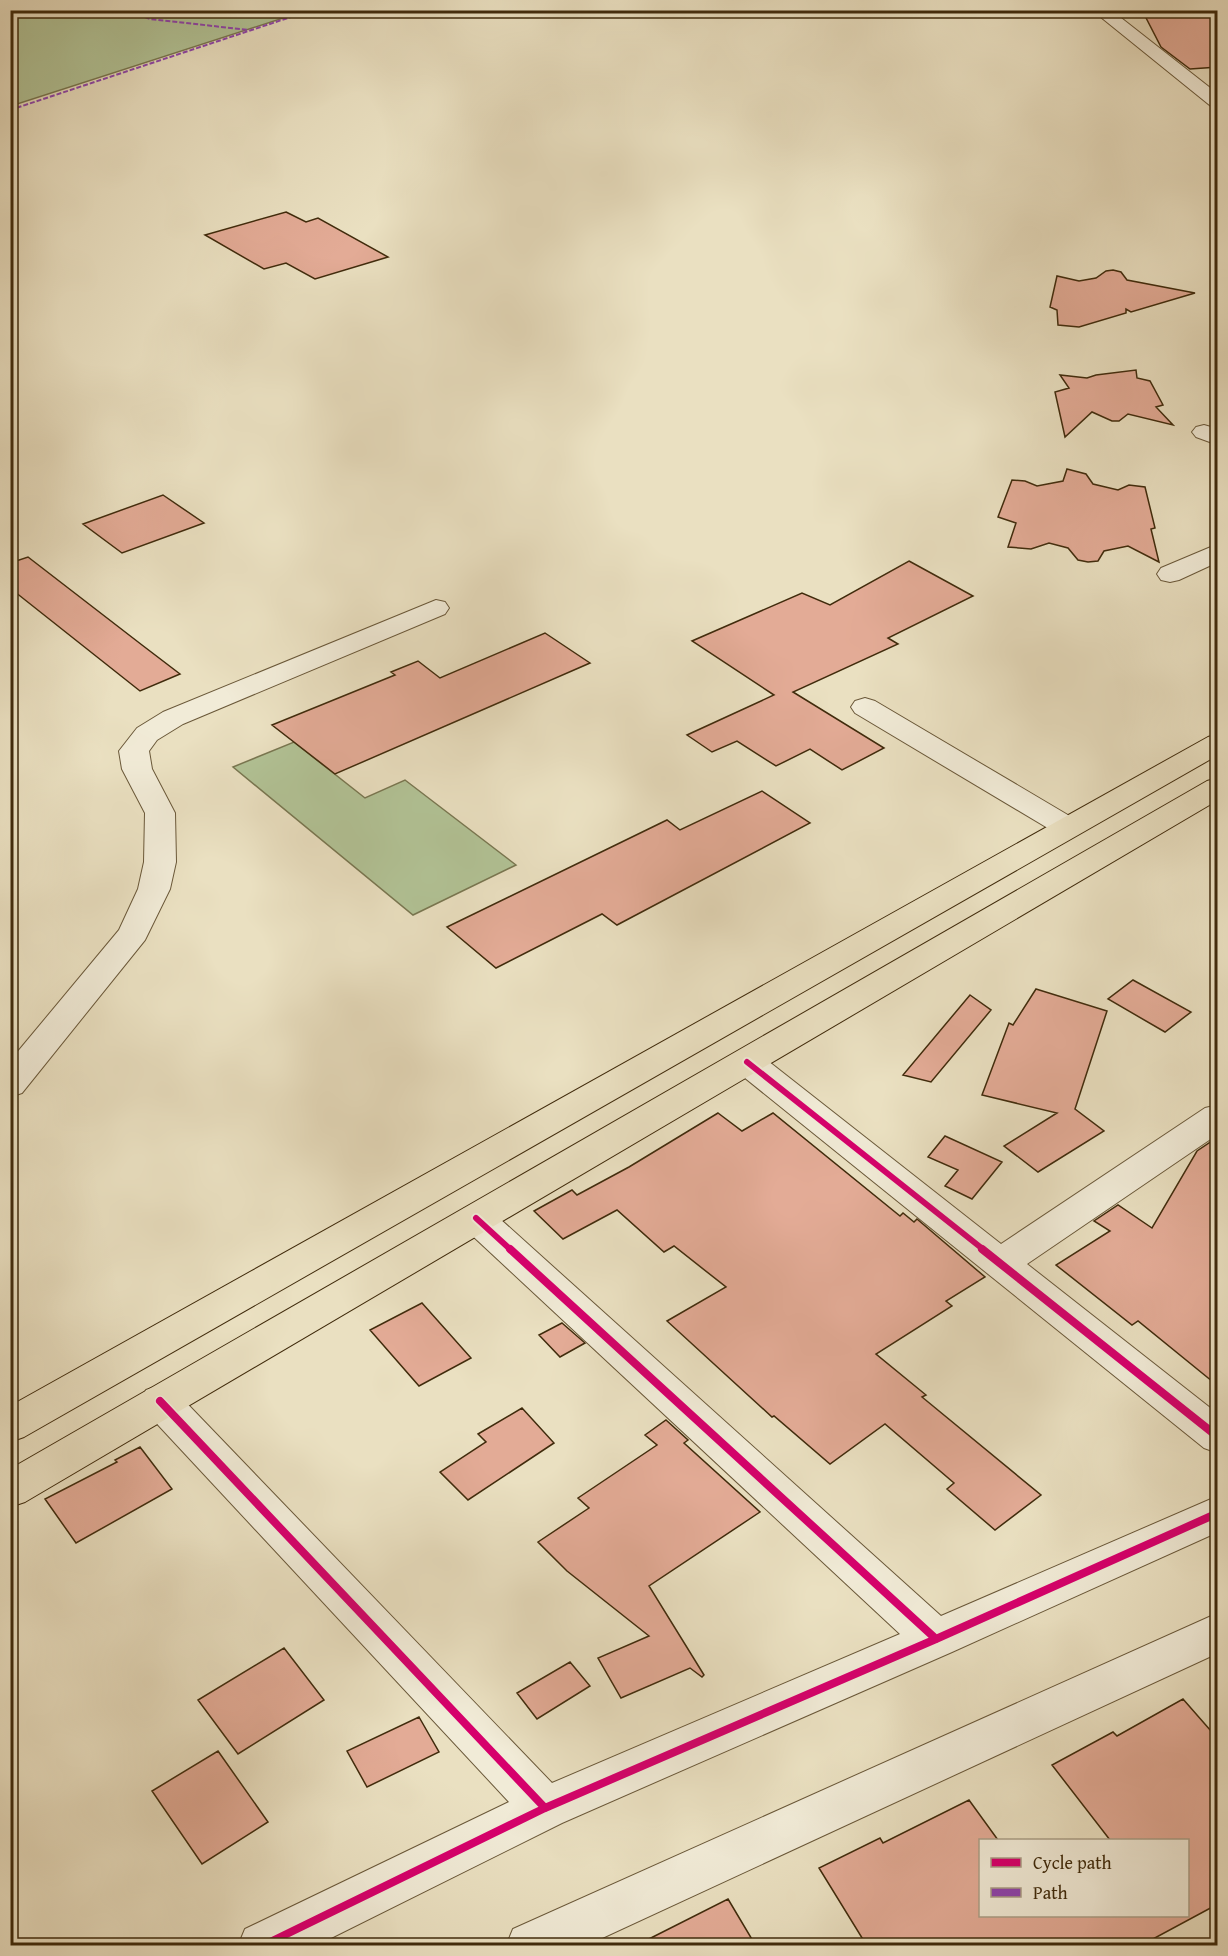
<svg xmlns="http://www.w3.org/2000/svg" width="1228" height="1956" font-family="'Gentium Book Plus',serif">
  <rect width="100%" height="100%" fill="#eae0c1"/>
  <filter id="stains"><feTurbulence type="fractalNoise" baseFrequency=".00333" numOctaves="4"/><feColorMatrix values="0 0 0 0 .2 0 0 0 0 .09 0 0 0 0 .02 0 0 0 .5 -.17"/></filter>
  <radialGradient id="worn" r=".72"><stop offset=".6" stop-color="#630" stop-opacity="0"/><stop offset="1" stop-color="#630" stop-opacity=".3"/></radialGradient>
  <path fill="#b2c396" stroke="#797751" stroke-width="1.5" d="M11,10H305V11L11,106Z
    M294,742L365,798L405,780L516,865L413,915L233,767Z"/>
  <path fill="#e3ab96" stroke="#402b0c" stroke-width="1.5" d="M1142,10H1206L1218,32V67L1190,69L1161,47Z
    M286,212L306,222L318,218L388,257L315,279L286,263L264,269L205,235Z
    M1113,270L1121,272L1127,280L1195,293L1131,312L1126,309V313L1079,327L1058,325L1057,310L1050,307L1057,276L1079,281L1096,278L1106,271Z
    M1136,370L1137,378L1150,381L1163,405L1156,407L1173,425L1128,414L1119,421H1112L1092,412L1065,437L1055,392L1069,388L1060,375L1087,378L1096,375Z
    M1067,469L1086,474L1093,484L1118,490L1129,485L1145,487L1155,528L1151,529L1159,562L1128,546L1104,551L1098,561L1088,562L1078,560L1068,548L1049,543L1031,549L1008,547L1016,523L998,517L1012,480L1025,481L1037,486L1063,481Z
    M163,495L204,523L122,553L83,524Z
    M28,557L142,645L180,674L140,691L10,588V563Z
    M909,561L973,596L888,638L898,644L793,692L884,748L842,770L810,749L776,766L737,741L712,752L687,735L774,695L692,641L802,593L830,605Z
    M545,633L590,663L335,774L272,725L395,675L391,672L418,661L440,678Z
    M762,791L810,823L617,925L602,914L496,968L447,927L667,820L680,830Z
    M1133,980L1191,1012L1165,1032L1108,999Z
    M1036,989L1107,1011L1075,1109L1104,1131L1038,1172L1004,1146L1057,1113L982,1095L1009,1023L1013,1025Z
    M970,995L991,1010L931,1082L903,1075Z
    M718,1113L742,1131L773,1113L900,1216L903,1213L914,1222L917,1219L985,1277L946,1301L952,1306L876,1354L926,1395L922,1397L1041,1495L995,1530L947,1489L954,1483L885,1424L830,1464L774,1416L772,1417L667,1321L726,1287L674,1246L664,1252L617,1210L563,1239L534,1211L572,1190L577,1195L629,1167Z
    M945,1136L1002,1162L972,1199L945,1186L958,1170L928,1157Z
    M1218,1137V1386L1138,1321L1132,1325L1056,1265L1110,1231L1094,1221L1118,1205L1152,1228L1197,1151Z
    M422,1303L471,1358L419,1386L370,1330Z
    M562,1323L585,1343L560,1357L539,1335Z
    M522,1408L554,1443L468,1500L440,1472L486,1442L478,1434Z
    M666,1420L688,1440L684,1443L760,1512L649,1586L704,1675L702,1677L690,1668L621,1698L598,1658L649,1636L567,1571L538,1542L589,1508L578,1498L657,1445L645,1435Z
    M140,1447L172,1489L76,1543L45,1499L117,1462L115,1460Z
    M284,1648L324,1700L238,1754L198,1700Z
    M570,1662L590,1686L537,1719L517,1693Z
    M1183,1699L1218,1739V1904L1140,1946H867L819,1868L880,1838L883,1843L969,1800L998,1840H981V1916H1188V1840H1110L1052,1765L1113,1732L1117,1736Z
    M419,1717L439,1752L367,1787L347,1751Z
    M218,1751L268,1822L202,1864L152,1791Z
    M728,1899L756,1946H635Z"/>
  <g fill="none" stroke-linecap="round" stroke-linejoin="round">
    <defs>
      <path id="minor" d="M1092,10H1111L1218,94V108L1212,107Z
        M1204,425L1218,429V445L1196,437L1192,432L1196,427Z
        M1218,544V562L1179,580L1170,582L1161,580L1157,574L1161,568Z
        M436,600L445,602L449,608L445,614L183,724L157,740L149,751L152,769L175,813L176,862L170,889L145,940L22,1093L10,1097V1061L119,930L138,889L144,862L145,813L122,769L119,751L137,728L163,712Z
        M865,698L875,701L1078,821L1082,827L1078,833L1067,836L1056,833L855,713L851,707L855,701Z
        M747,1050L759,1054L1001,1244L1205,1108L1218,1105V1134L1027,1264L1218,1414V1453L1204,1448L735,1070L730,1062L735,1054Z
        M476,1205L489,1209L941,1616L1218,1496V1532L952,1652L562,1823L315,1946H238L245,1929L509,1802L146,1412L140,1401L146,1390L160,1385L174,1390L552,1783L900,1634L463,1227L457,1218L463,1209Z
        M1218,1613V1653L585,1946H506L513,1929Z"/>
      <path id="major" d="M1218,734V755L24,1437L10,1442V1406L1208,737Z
        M1218,778V800L25,1502L10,1507V1469L1207,781Z"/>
    </defs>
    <use href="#minor" stroke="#6a5839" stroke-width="2"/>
    <use href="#major" stroke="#402b0c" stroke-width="2"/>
    <use href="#minor" fill="#f1ebd7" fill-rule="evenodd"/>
    <use href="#major" fill="#eae0c1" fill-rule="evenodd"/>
    <path stroke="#8e44ad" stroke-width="2" stroke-dasharray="5 2" stroke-linecap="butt" d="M125,10L150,19L249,30
      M10,110L312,10"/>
    <defs>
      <path id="cycleway-far1" d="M747,1062L984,1250
        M476,1218L511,1250"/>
      <path id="cycleway" d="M510,1249L936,1639
        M982,1249L1218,1437
        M160,1401L545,1808
        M262,1946L545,1808L936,1639L1218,1513"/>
    </defs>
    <use href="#cycleway-far1" stroke="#f1ebd7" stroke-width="10"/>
    <use href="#cycleway" stroke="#f1ebd7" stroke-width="11"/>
    <use href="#cycleway-far1" stroke="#d6006c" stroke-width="6"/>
    <use href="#cycleway" stroke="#d6006c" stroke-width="8"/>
  </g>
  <rect width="1228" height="1956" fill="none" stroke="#eae0c1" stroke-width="36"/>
  <rect x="12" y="12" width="1204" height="1932" fill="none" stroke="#402b0c" stroke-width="3"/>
  <rect x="18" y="18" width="1192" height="1920" fill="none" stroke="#402b0c" stroke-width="1.5"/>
  <rect x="979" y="1839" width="210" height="78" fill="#f1ebd7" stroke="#aa9e86" stroke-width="1.5"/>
  <rect x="991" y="1858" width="30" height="9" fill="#d6006c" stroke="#aa9e86" stroke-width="1.5"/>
  <text x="1033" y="1869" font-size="18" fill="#402b0c">Cycle path</text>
  <rect x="991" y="1888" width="30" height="9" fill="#8e44ad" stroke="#aa9e86" stroke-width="1.5"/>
  <text x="1033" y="1899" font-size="18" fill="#402b0c">Path</text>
  <rect width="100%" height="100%" filter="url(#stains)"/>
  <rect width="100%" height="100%" fill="url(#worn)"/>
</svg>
